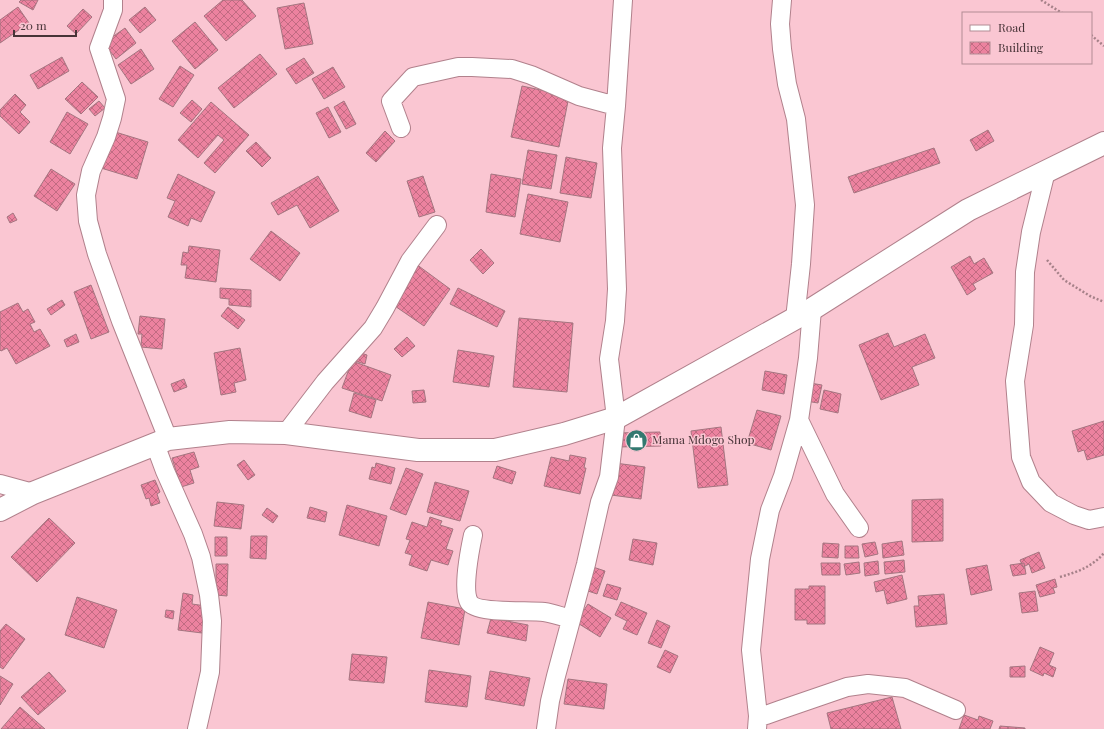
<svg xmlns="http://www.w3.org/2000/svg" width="1104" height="729" font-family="'Playfair Display',serif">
  <defs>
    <pattern id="building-cross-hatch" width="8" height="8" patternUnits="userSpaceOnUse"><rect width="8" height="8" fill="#ec829f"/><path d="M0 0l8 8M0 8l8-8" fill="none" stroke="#c16b82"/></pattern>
  </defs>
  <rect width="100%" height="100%" fill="#fac6d2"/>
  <path fill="url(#building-cross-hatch)" stroke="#a47580" d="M21,0H38L33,10L19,2Z
    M223,0H242L256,16L226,41L204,16Z
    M304,3L313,44L285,49L277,8Z
    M18,7L29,23L0,43V20Z
    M145,7L156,20L140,33L129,20Z
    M83,9L92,17L76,34L67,26Z
    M195,22L218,50L195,69L172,41Z
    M125,28L136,43L116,59L104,43Z
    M141,49L154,69L131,84L118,65Z
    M260,54L277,74L234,108L218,88Z
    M62,57L69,71L38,89L30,75Z
    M304,58L314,73L296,84L286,69Z
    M180,66L194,75L173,107L159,99Z
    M333,67L345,87L324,99L312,79Z
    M82,82L98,97L81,114L65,99Z
    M522,86L569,96L559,147L511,137Z
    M15,94L26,105L20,112L30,122L19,134L0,116V110Z
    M192,100L202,109L191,122L180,113Z
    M99,101L105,108L95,116L89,109Z
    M344,101L356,124L346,129L334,107Z
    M211,102L249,135L215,173L204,163L224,140L218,135L198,158L178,140Z
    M328,107L341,132L329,138L316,113Z
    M67,112L88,124L70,154L50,142Z
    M988,130L994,141L976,151L970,140Z
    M112,131L148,142L137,179L101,168Z
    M385,131L395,141L376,162L366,153Z
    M256,142L271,158L262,167L246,151Z
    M934,148L940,163L854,193L848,177Z
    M528,150L557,155L551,189L522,184Z
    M566,157L597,163L591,198L560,193Z
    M51,169L75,184L57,211L34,196Z
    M178,174L215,192L201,222L191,218L188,226L168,217L175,201L167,198Z
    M491,174L521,179L515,217L486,212Z
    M318,176L339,211L310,228L297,205L278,215L271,203Z
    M423,176L435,212L419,217L407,181Z
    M528,194L568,202L560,242L520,234Z
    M13,213L17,220L10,223L7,217Z
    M271,231L300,253L280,281L250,259Z
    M189,246L220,250L216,282L185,278L187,265H181L183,252L188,253Z
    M481,249L494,263L483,274L470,260Z
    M970,256L974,264L984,258L993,273L973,284L976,289L967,295L951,267Z
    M416,264L450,289L424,326L389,302Z
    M91,285L109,332L91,339L74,292Z
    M220,288L251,290V307L229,305V299L220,298Z
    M458,288L505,311L497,327L450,304Z
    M62,300L65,305L51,315L47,309Z
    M18,303L23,312L28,309L35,322L30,324L34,332L40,329L50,346L16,364L7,348L1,351L0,350V312Z
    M228,307L245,320L238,329L221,316Z
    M140,316L165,319L162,349L141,347L142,334H138Z
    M519,318L573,323L567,392L513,387Z
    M888,333L894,347L925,334L935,358L912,367L919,385L881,400L859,345Z
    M76,334L79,342L67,347L64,340Z
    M407,337L415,346L402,357L394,349Z
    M240,348L246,380L234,383L236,392L221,395L214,353Z
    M458,350L494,356L489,387L453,382Z
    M358,352L367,355L365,364L355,361Z
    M352,361L391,375L382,401L342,388Z
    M765,371L787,375L784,394L762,390Z
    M184,379L187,387L174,392L171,384Z
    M804,382L822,385L818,403L800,400Z
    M424,390L426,402L413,403L412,391Z
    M824,390L841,394L838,413L820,409Z
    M354,393L376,400L371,418L349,411Z
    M757,410L781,416L771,450L747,443Z
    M1104,421V455L1087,460L1084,450L1078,452L1072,431Z
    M721,427L728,485L698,488L691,431Z
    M660,432L661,446L618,447L617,433Z
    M194,452L199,467L190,470L194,483L181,487L172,458Z
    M570,455L586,458L584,468H586L580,494L544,486L551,457L569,461Z
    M244,460L255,475L248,480L237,465Z
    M376,463L395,468L391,484L369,479L372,467L375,468Z
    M615,463L645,467L641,499L611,495Z
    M497,466L516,472L512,484L493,478Z
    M406,468L423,474L406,515L390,509Z
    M155,480L160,492L157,494L160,503L151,506L149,498L146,499L141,485Z
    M435,482L469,491L460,521L427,512Z
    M943,499V541L912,542V500Z
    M217,502L244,505L241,529L214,526Z
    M347,505L387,516L379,546L339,535Z
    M310,507L327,512L325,522L307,518Z
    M267,508L278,516L273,523L262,515Z
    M430,517L442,521L440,525L453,529L446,549L453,551L448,565L431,560L427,571L409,565L412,555L405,553L410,540L406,539L412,522L427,527Z
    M49,518L75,543L37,582L11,557Z
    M251,536H267L266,559L250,558Z
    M215,537H227V556H215Z
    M633,539L657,543L653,565L629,560Z
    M902,541L904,555L883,558L882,544Z
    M875,542L878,554L865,557L862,544Z
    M823,543L839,544L838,558L822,557Z
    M845,546H858L859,558H845Z
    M1039,552L1045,568L1032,573L1029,564L1023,567L1020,560Z
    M904,560L905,572L885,574L884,562Z
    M878,561L879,574L865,576L864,563Z
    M859,562L860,573L846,575L844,564Z
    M821,563H840V575H822Z
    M1024,563L1026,574L1013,576L1010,565Z
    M216,564H228L227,596L216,595Z
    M987,565L992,590L971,595L966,569Z
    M593,567L605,571L597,594L585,590Z
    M902,575L907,599L887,604L884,590L876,592L874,582Z
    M1055,579L1057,587L1053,588L1055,593L1040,597L1036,585Z
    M607,584L621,588L617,600L603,596Z
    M809,586H825V624H807V620H795V589H809Z
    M1035,591L1038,611L1022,613L1019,593Z
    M183,593L193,595L192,604L206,606L202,633L178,630Z
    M944,594L947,624L916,627L914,606H919L918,596Z
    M77,597L117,610L104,648L65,635Z
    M428,602L465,609L459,645L421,638Z
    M621,602L647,613L637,635L623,629L627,621L615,615Z
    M588,604L611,618L600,637L576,622Z
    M166,610L174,611L173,619L165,617Z
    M491,618L528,625L526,641L487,633Z
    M657,620L670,626L661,648L648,643Z
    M6,624L25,639L3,669L0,667V631Z
    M1040,647L1054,653L1049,665L1056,668L1053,677L1044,673L1043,676L1030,670Z
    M665,650L678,656L670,673L657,667Z
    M352,654L387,657L384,683L349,680Z
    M1025,666V677H1010V667Z
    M429,670L471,676L467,707L425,702Z
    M490,671L530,678L524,706L485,699Z
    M49,672L66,691L38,715L21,697Z
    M0,676L13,684L0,705Z
    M568,679L607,684L604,709L564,704Z
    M892,697L901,729H831L827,713Z
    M20,707L45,729H1Z
    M964,715L978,720L979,716L993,721L990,729H959Z
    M1000,726L1025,728V729H999Z"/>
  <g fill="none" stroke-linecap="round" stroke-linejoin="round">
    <defs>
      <path id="minor" d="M113,0V10L99,48L116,99L112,118L106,137L91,171L86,195L88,221L97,254L121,321L168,439
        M782,0L780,24L782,49L787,84L796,119L805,205L801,264L795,319
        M401,128L391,101L413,77L458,67H472L512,69L531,75L579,96L616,106
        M1046,171L1031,232L1025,272L1024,325L1015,381L1021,457L1031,482L1051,503L1074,515L1089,520L1104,517
        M799,420L835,494L859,528
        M286,433L325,382L373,328L385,308L410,261L437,225
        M155,444L165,471L193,534L201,557L209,595L212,621L210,672L197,729
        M0,484L33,493
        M473,535C470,549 462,590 469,602C476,614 529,610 544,612C553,613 562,617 571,619
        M758,716L766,715L780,710L847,687L868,684L905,688L956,710
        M546,729L550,701L556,676L586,564L600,502L609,477L616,418L609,359L615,321L617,289L612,148L616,106L623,0
        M757,729L758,716L751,650L760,559L770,510L783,476L799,420L808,358L812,309"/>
      <path id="tertiary" d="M0,510L33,493L168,439L230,432L286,433L418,450H495L564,434L616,418L812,309L968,210L1104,143"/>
    </defs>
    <use href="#minor" stroke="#b1818c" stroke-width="20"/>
    <use href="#tertiary" stroke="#b1818c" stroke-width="24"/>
    <path stroke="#a68189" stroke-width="2.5" stroke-dasharray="2 2" stroke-linecap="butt" d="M1041,0L1062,13
      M1091,35L1104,46
      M1047,260L1064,280L1090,296L1104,302
      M1060,577C1077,572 1092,567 1104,553"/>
    <use href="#minor" stroke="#fff" stroke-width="18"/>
    <use href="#tertiary" stroke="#fff" stroke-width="22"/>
  </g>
  <defs>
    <symbol id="shop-disc" viewBox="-11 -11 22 22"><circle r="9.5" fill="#337970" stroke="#fac6d2"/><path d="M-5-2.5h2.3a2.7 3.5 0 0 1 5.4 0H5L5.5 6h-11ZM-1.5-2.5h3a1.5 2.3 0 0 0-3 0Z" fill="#fff"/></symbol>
  </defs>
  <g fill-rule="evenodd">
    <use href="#shop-disc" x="624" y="428" width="25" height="25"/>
  </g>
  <g text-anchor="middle" stroke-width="3" stroke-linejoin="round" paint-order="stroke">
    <g font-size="12" fill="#473337" stroke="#fac6d2" text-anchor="start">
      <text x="652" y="444">Mama Mdogo Shop</text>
    </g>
  </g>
  <rect x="962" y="12" width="130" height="52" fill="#fac6d2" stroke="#b28b94"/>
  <rect x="970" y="25" width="20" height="6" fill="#ffffff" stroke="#b28b94"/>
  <text x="998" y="32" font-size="12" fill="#473337">Road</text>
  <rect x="970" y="42" width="20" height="12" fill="url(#building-cross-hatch)" stroke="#b28b94"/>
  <text x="998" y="52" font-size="12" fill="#473337">Building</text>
  <path d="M14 30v6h62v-6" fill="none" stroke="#473337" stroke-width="2"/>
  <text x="20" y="30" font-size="12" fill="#473337" stroke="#fac6d2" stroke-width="3" paint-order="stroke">20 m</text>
</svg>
